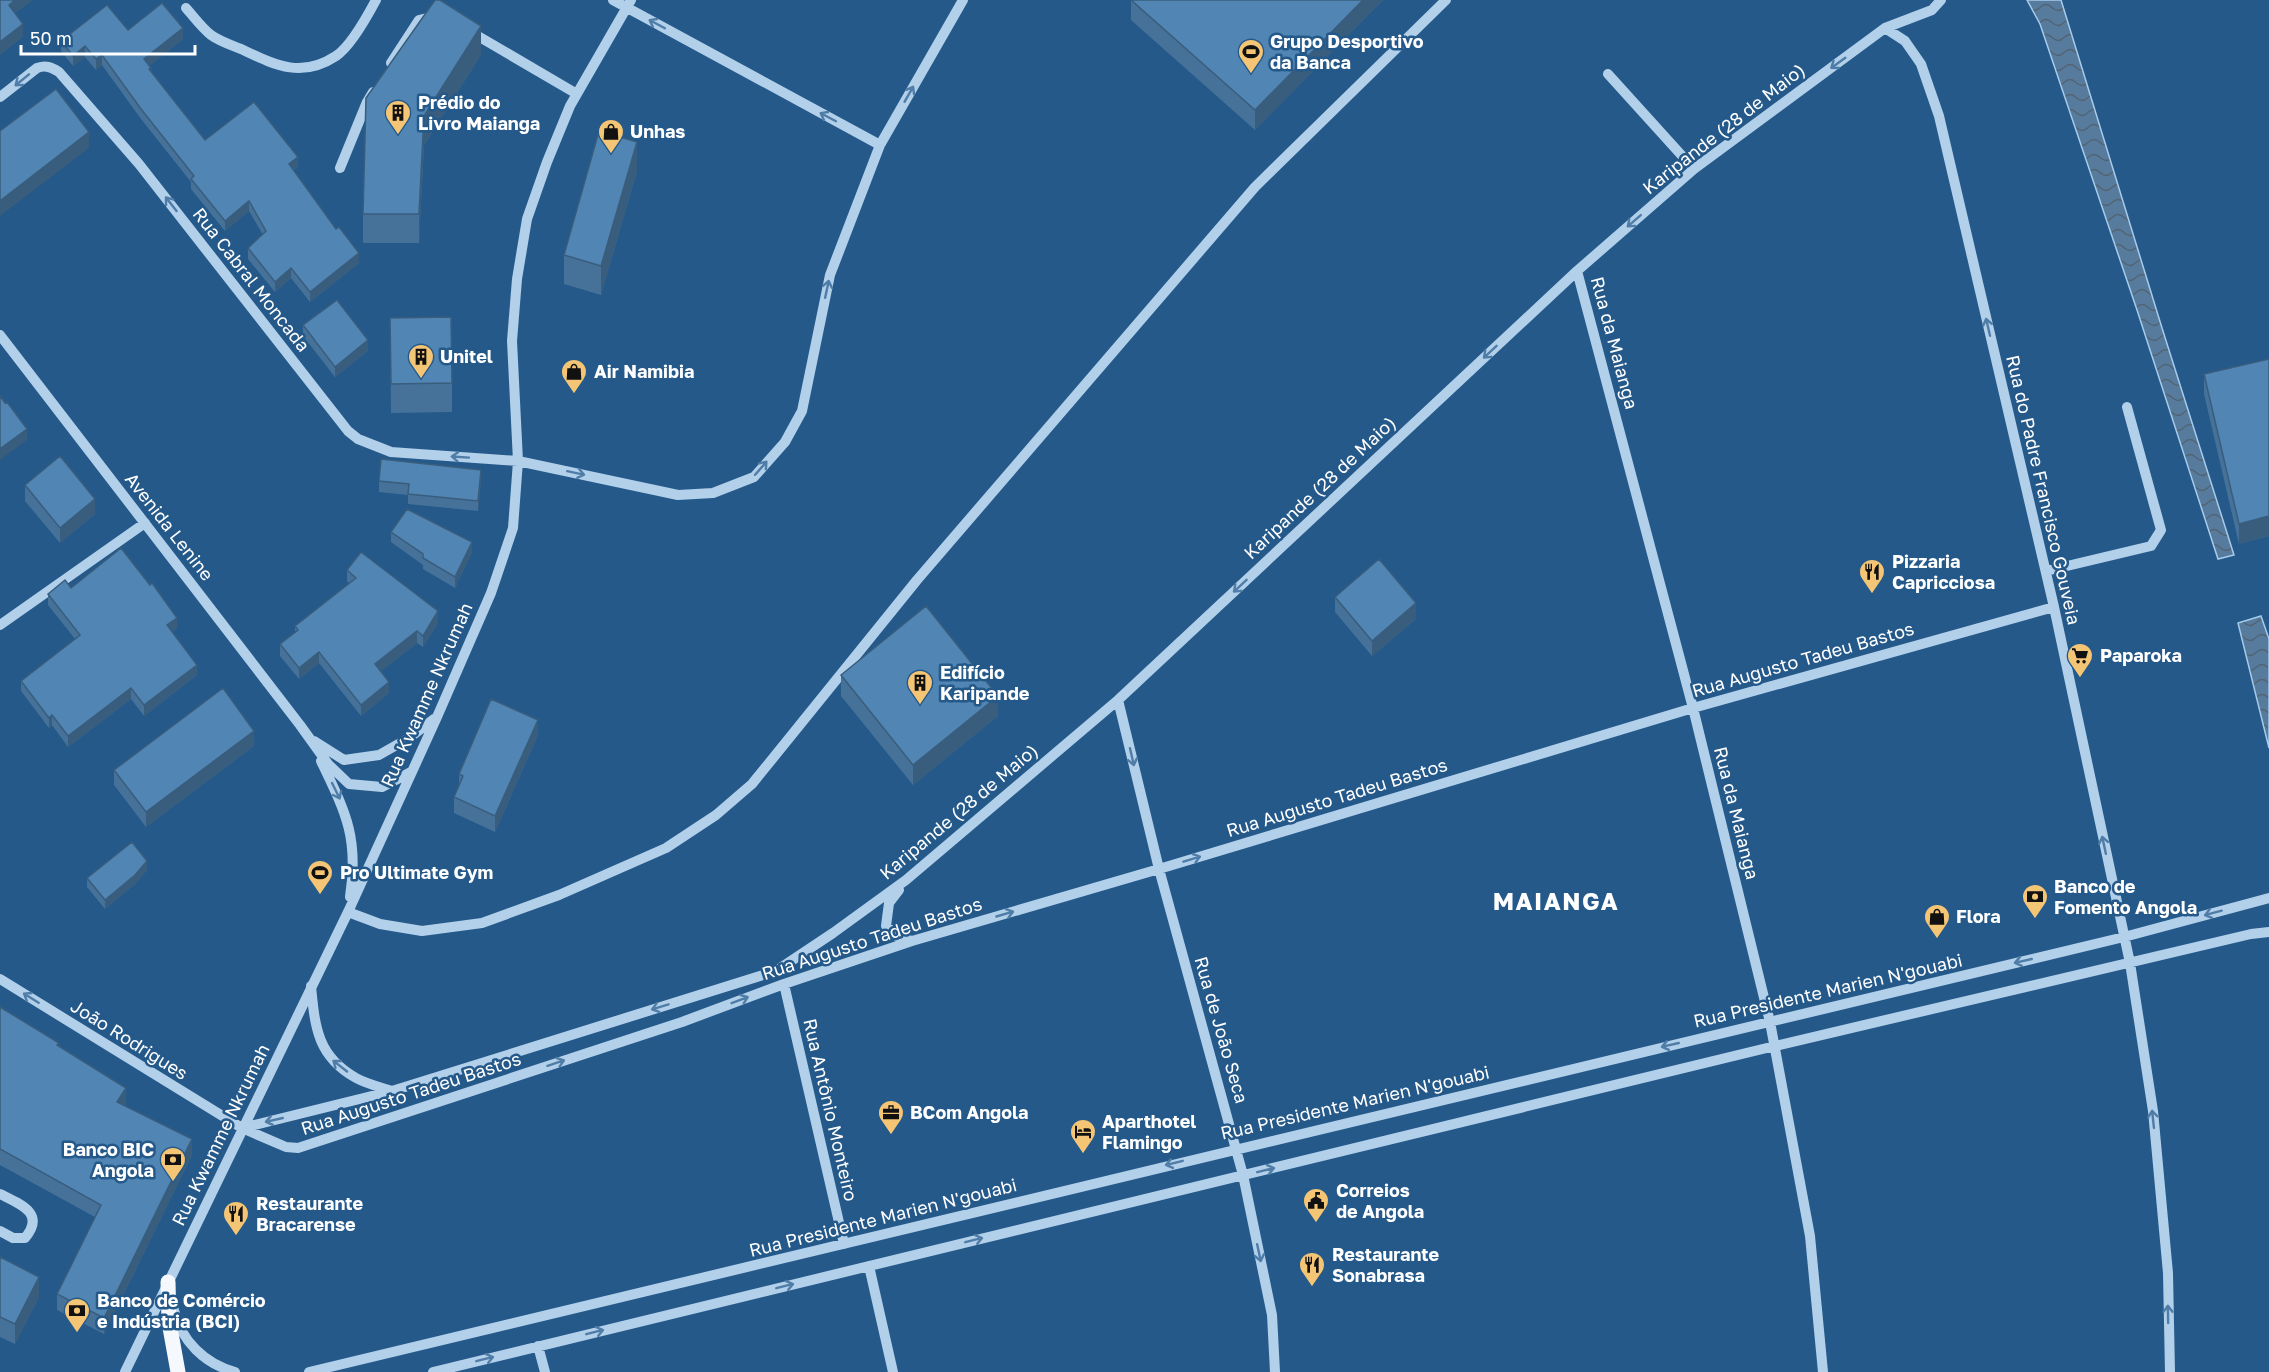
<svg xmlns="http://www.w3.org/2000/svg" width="2269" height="1372" font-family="'Golos Text',sans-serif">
  <defs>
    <pattern id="water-waves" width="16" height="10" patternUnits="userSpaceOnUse" patternTransform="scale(1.5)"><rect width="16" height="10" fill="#577b9d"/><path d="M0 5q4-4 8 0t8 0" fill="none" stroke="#526474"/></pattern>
  </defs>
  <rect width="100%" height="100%" fill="#24598a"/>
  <path fill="url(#water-waves)" stroke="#a6cbeb" stroke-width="1.5" d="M2027,0H2061L2162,328L2234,555L2218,559L2137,310L2040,24Z
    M2261,616L2269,639V748L2238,623Z"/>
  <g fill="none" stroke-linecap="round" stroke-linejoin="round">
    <path stroke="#b2d0ea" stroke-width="10" d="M613,0L880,145
      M186,8C194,17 202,28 211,35C219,41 231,45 241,49C275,65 301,79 336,56C350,47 368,15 376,0
      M1885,28L1905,41L1921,64L1939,116L2054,607L2130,963L2153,1111L2168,1273L2170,1372
      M471,32L577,94
      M391,63L419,20L435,16
      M1608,74L1694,169
      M0,97L37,68C46,65 51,67 59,72L139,164L348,431L358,439L391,452L518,461L678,495L713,493L754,477L785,442L802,411L830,275L880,145L963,0
      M340,168L367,102L373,92
      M1577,271L1693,708L1770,1022L1810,1236L1823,1372
      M0,335L300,725L328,764L349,784L382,787L411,772
      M2046,571L2151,546L2161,530L2127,407
      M0,625L145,523
      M1118,700L1159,869L1243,1175L1272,1315L1275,1372
      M314,741L344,760L379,755L409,738L434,719
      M321,761C346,813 359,838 350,897
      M899,890L889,903L886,926L898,937L912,941
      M348,912L380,924L422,931L482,923L559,895L666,848L716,815L752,784L917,580L1255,187L1446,0
      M0,979L242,1128L286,1147L298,1148L682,1022L784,984L912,941L1159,869L1693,708L2054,607
      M784,984L844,1244
      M311,986C315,1027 317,1056 356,1078C367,1084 380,1087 392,1091
      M242,1128L392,1091L776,971L833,933L906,880L1118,700L1577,271L1694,169L1885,28L1932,10L1941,0
      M0,1194C20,1204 46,1213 25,1238H13L0,1231
      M869,1266L893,1372
      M174,1310C181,1341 205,1364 235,1372
      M538,1346L545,1372
      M125,1372L348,912L437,717L491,593L513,528L518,461L512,341L517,279L527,219L547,162L570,106L631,0
      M309,1372L2124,937L2269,898
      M433,1372L1775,1046L2251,934L2269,932"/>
    <path stroke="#f5f9fe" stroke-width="15" d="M168,1282L169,1322L178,1372"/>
  </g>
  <path fill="#46729a" d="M1131,0H1383L1255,130L1131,20Z
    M128,30L183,39L149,66L151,71L205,140L298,167L293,170L359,263L310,302L291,278L275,292L248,259V248L263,235L249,211L225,231L191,189V182L141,119L102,65L96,70L85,57L73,66L61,51V41Z
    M481,55L424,145L419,243H363V214Z
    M637,171L601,295L564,284V255Z
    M390,318L452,383V412L391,413Z
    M303,325L368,351L335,377L303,336Z
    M2269,359V536L2239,544L2204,394V374Z
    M481,480L478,511L408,504V495L379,492V481Z
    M25,485L95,514L60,543L25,501Z
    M391,532L472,552L455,588L423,569V565L391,542Z
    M347,570L438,623L423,647L417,643L381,671L389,693L361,716L319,663L299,679L280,656V644L295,633V626L349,583L347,581Z
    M71,588L177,628L172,632L197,675L144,716L131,699L68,747L52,725L49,728L21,691V681L75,639L48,605V594Z
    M1335,597L1416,619L1372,656L1335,612Z
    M841,675L998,716L913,785L841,696Z
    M538,735L495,832L454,813V797L459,786V774Z
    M254,746L146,827L114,785V770Z
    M147,870L135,884L105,909L87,887V878Z
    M0,1007L59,1046L126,1104L125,1106L192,1155L104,1334L57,1310V1294L95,1217L0,1165Z
    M0,1257L39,1297L15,1344L0,1337Z"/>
  <path fill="#395d7d" d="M15,0H33L9,18V5Z
    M1363,0H1383L1255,130V110Z
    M23,24V37L0,55V42Z
    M481,26V55L424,145L419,243V214L424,116Z
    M183,28V39L144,70V59Z
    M85,46V57L73,66V56Z
    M102,55V65L96,70V59Z
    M89,132V148L0,216V201Z
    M637,142V171L601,295V266Z
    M298,157V167L289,174V164Z
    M249,201V211L225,231V221Z
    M359,253V263L310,302V292Z
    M291,268V278L275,292V282Z
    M368,340V351L335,377V367Z
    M27,429V440L0,460V449Z
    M481,470V480L478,511V501Z
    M95,499V514L60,543V528Z
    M2269,516V536L2239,544V524Z
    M472,542V552L455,588V577Z
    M1416,603V619L1372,656V641Z
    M438,611V623L423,647V636Z
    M177,618V628L167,636V625Z
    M417,631V643L375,676V664Z
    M319,652V663L299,679V668Z
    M197,665V675L144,716V705Z
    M389,682V693L361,716V705Z
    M131,688V699L68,747V736Z
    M998,696V716L913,785V765Z
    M52,715V725L49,728V718Z
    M538,720V735L495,832V816Z
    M254,731V746L146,827V812Z
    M147,861V870L135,884L105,909V900Z
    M126,1088V1104L117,1118V1102Z
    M192,1139V1155L104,1334V1318Z
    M39,1277V1297L15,1344V1324Z"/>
  <path fill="#5185b3" stroke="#395d7d" stroke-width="1.5" d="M0,0H15L9,5L23,24L0,42Z
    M435,0H440L481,26L424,116L419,214H363L366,98Z
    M1131,0H1363L1255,110Z
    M162,3L183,28L144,59L151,68L149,69L205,140L254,102L298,157L289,164L336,229L339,227L359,253L310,292L291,268L275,282L248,248L266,231L249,201L225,221L191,179L194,176L141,109L102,55L96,59L85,46L73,56L61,41L107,5L128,30Z
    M56,89L89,132L0,201V131Z
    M599,131L637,142L601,266L564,255Z
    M337,300L368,340L335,367L303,325Z
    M451,317L452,383L391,384L390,318Z
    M2269,359V516L2239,524L2204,374Z
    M0,396L5,403L7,402L27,429L0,449Z
    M60,456L95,499L60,528L25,485Z
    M381,459L481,470L478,501L408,494L409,484L379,481Z
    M407,509L472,542L455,577L423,558V554L391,532Z
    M121,548L150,585L152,583L177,618L167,625L197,665L144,705L131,688L68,736L52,715L49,718L21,681L80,635L48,594L65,580L71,588Z
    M361,552L438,611L423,636L417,631L375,664L389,682L361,705L319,652L299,668L280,644L298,630L295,626L356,578L347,570Z
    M1379,559L1416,603L1372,641L1335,597Z
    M926,606L998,696L913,765L841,675Z
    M223,688L254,731L146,812L114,770Z
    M491,699L538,720L495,816L454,797L463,776L459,774Z
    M132,842L147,861L135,875L105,900L87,878Z
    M0,1007L59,1043L57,1045L126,1088L117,1102L192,1139L104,1318L57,1294L101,1205L0,1149Z
    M0,1257L39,1277L15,1324L0,1317Z"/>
  <defs><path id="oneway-shaft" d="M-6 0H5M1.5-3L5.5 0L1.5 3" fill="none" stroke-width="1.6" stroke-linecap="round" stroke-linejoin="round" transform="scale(1.5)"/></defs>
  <g stroke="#4f7da7">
    <use href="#oneway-shaft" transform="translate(657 24) rotate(-152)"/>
    <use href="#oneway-shaft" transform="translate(1838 63) rotate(144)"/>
    <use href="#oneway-shaft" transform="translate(22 80) rotate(141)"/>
    <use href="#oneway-shaft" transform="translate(909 94) rotate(-60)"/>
    <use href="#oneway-shaft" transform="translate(828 117) rotate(-152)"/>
    <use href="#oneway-shaft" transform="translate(171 204) rotate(-128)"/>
    <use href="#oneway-shaft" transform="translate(1634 221) rotate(139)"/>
    <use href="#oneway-shaft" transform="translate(827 289) rotate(-78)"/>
    <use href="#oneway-shaft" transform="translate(1988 327) rotate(-103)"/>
    <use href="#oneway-shaft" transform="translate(1490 352) rotate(137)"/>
    <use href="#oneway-shaft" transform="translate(460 457) rotate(-176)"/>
    <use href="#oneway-shaft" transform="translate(761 468) rotate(-49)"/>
    <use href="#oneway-shaft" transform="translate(576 473) rotate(12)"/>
    <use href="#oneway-shaft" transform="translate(1240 586) rotate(137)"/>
    <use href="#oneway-shaft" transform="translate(1132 757) rotate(77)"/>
    <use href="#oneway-shaft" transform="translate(336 791) rotate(64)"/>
    <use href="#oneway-shaft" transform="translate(2104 845) rotate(-102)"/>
    <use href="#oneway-shaft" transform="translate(1192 859) rotate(-17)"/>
    <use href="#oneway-shaft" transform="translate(2213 913) rotate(165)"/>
    <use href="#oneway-shaft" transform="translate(1005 914) rotate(-16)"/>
    <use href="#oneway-shaft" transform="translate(2023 961) rotate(167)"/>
    <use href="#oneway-shaft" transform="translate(31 998) rotate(-148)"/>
    <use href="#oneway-shaft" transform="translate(740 1000) rotate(-21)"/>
    <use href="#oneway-shaft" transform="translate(660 1007) rotate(163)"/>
    <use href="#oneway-shaft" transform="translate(1670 1045) rotate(167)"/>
    <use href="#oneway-shaft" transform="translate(556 1063) rotate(-18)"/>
    <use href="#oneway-shaft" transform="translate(340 1066) rotate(-142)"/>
    <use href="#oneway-shaft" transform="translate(2153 1119) rotate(-96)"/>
    <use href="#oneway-shaft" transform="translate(274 1120) rotate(167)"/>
    <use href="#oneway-shaft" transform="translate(1174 1163) rotate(166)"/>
    <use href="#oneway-shaft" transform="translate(1266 1170) rotate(-14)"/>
    <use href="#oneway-shaft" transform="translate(974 1240) rotate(-14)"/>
    <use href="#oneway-shaft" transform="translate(1259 1253) rotate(78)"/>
    <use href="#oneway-shaft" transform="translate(785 1286) rotate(-14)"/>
    <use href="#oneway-shaft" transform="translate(2168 1314) rotate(-91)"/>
    <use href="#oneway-shaft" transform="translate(595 1332) rotate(-14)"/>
    <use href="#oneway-shaft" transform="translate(485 1359) rotate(-14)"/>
  </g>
  <defs>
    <symbol id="stadium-pin" viewBox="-11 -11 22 30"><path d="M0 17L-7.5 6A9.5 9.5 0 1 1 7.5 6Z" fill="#f4c575" stroke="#24598a"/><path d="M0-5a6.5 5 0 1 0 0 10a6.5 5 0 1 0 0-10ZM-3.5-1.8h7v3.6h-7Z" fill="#111"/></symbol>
    <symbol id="building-pin" viewBox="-11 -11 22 30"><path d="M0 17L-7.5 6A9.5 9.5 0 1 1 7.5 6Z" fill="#f4c575" stroke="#24598a"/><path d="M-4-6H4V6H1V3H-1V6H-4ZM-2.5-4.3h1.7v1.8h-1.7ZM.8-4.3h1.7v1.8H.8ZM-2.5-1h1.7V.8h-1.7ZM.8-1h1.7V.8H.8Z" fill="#111"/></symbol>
    <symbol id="shop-pin" viewBox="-11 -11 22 30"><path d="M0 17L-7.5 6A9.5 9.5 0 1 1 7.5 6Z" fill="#f4c575" stroke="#24598a"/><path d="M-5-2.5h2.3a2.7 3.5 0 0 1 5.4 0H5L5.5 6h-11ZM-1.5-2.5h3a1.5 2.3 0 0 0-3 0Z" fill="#111"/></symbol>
    <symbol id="restaurant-pin" viewBox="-11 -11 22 30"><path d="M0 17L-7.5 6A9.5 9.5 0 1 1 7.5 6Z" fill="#f4c575" stroke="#24598a"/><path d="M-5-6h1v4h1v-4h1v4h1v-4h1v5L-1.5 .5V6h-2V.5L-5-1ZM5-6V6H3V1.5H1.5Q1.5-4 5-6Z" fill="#111"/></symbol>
    <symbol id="supermarket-pin" viewBox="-11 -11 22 30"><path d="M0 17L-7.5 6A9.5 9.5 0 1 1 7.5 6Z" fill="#f4c575" stroke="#24598a"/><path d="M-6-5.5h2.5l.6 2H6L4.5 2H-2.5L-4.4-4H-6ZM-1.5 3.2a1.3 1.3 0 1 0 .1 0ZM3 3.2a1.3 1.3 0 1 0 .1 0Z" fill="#111"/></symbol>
    <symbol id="bank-pin" viewBox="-11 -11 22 30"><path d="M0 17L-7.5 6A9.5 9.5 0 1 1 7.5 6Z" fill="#f4c575" stroke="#24598a"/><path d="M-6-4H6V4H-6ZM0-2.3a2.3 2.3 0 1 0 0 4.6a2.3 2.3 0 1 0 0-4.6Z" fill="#111"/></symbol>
    <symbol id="office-pin" viewBox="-11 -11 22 30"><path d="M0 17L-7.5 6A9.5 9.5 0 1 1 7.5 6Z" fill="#f4c575" stroke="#24598a"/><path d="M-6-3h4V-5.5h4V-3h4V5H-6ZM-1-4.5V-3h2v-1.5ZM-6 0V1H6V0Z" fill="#111"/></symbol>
    <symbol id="hotel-pin" viewBox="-11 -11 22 30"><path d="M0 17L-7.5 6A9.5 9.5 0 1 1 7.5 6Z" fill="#f4c575" stroke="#24598a"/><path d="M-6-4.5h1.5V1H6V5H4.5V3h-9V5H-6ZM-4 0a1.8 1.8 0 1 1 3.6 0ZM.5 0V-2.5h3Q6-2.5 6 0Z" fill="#111"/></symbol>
    <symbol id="civic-pin" viewBox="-11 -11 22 30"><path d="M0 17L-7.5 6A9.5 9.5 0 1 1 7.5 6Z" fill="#f4c575" stroke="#24598a"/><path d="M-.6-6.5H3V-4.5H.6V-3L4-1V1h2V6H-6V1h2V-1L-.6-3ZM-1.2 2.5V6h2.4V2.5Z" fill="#111"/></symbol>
  </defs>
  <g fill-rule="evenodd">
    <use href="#stadium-pin" x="1236" y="37" width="30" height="40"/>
    <use href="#building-pin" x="383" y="98" width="30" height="40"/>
    <use href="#shop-pin" x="596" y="117" width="30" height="40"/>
    <use href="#building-pin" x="406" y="342" width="30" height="40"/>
    <use href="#shop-pin" x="559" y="357" width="30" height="40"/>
    <use href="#restaurant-pin" x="1857" y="557" width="30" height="40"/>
    <use href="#supermarket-pin" x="2065" y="641" width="30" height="40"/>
    <use href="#building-pin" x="905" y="668" width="30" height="40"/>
    <use href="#stadium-pin" x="305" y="858" width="30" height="40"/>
    <use href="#bank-pin" x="2020" y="882" width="30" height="40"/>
    <use href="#shop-pin" x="1922" y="902" width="30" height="40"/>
    <use href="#office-pin" x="876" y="1098" width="30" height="40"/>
    <use href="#hotel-pin" x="1068" y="1117" width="30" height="40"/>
    <use href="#bank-pin" x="158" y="1145" width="30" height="40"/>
    <use href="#civic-pin" x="1301" y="1186" width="30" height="40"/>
    <use href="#restaurant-pin" x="221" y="1199" width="30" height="40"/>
    <use href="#restaurant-pin" x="1297" y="1250" width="30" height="40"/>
    <use href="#bank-pin" x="62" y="1296" width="30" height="40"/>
  </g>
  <g text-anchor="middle" stroke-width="5" stroke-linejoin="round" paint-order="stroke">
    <g font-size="18" font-weight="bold" fill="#fff" stroke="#24598a" text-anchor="start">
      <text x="1270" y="48">Grupo Desportivo<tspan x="1270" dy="21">da Banca</tspan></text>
      <text x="418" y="109">Prédio do<tspan x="418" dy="21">Livro Maianga</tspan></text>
      <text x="630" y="138">Unhas</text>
      <text x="440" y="363">Unitel</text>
      <text x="594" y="378">Air Namibia</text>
      <text x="1892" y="568">Pizzaria<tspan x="1892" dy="21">Capricciosa</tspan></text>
      <text x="2100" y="662">Paparoka</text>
      <text x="940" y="679">Edifício<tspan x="940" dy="21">Karipande</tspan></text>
      <text x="340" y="879">Pro Ultimate Gym</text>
      <text x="2054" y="893">Banco de<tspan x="2054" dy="21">Fomento Angola</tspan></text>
      <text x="1956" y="923">Flora</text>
      <text x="910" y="1119">BCom Angola</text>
      <text x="1102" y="1128">Aparthotel<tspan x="1102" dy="21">Flamingo</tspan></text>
      <text x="154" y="1156" text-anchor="end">Banco BIC<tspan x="154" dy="21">Angola</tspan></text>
      <text x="1336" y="1197">Correios<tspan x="1336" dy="21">de Angola</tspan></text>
      <text x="256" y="1210">Restaurante<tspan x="256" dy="21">Bracarense</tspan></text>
      <text x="1332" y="1261">Restaurante<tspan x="1332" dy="21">Sonabrasa</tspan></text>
      <text x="97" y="1307">Banco de Comércio<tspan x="97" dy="21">e Indústria (BCI)</tspan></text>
    </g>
    <g font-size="18" fill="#fff" stroke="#24598a">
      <text transform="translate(1724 129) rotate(-38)" y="6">Karipande (28 de Maio)</text>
      <text transform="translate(251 280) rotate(52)" y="6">Rua Cabral Moncada</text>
      <text transform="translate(1614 343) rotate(75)" y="6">Rua da Maianga</text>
      <text transform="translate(1320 488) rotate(-43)" y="6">Karipande (28 de Maio)</text>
      <text transform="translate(2043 490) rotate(77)" y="6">Rua do Padre Francisco Gouveia</text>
      <text transform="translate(169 527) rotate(52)" y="6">Avenida Lenine</text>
      <text transform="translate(1803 660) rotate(-16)" y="6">Rua Augusto Tadeu Bastos</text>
      <text transform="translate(427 695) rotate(-66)" y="6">Rua Kwamme Nkrumah</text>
      <text transform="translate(1337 798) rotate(-17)" y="6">Rua Augusto Tadeu Bastos</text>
      <text transform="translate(959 812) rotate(-40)" y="6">Karipande (28 de Maio)</text>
      <text transform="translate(1736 813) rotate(76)" y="6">Rua da Maianga</text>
      <text transform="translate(872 939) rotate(-18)" y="6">Rua Augusto Tadeu Bastos</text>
      <text transform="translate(1828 991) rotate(-13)" y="6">Rua Presidente Marien N'gouabi</text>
      <text transform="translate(1221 1030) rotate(74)" y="6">Rua de João Seca</text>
      <text transform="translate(129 1040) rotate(32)" y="6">João Rodrigues</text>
      <text transform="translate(411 1094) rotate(-18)" y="6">Rua Augusto Tadeu Bastos</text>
      <text transform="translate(1355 1103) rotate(-13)" y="6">Rua Presidente Marien N'gouabi</text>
      <text transform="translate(830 1110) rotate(77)" y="6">Rua Antônio Monteiro</text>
      <text transform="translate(221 1135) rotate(-64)" y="6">Rua Kwamme Nkrumah</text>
      <text transform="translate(883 1218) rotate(-14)" y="6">Rua Presidente Marien N'gouabi</text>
    </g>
    <g font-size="24" font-weight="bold" letter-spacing="1.5" fill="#fff" stroke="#24598a">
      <text x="1556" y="910">MAIANGA</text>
    </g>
  </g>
  <path d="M21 45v9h174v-9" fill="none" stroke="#ffffff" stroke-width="3"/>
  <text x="30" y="45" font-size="18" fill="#ffffff" stroke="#24598a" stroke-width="4.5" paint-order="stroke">50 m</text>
</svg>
